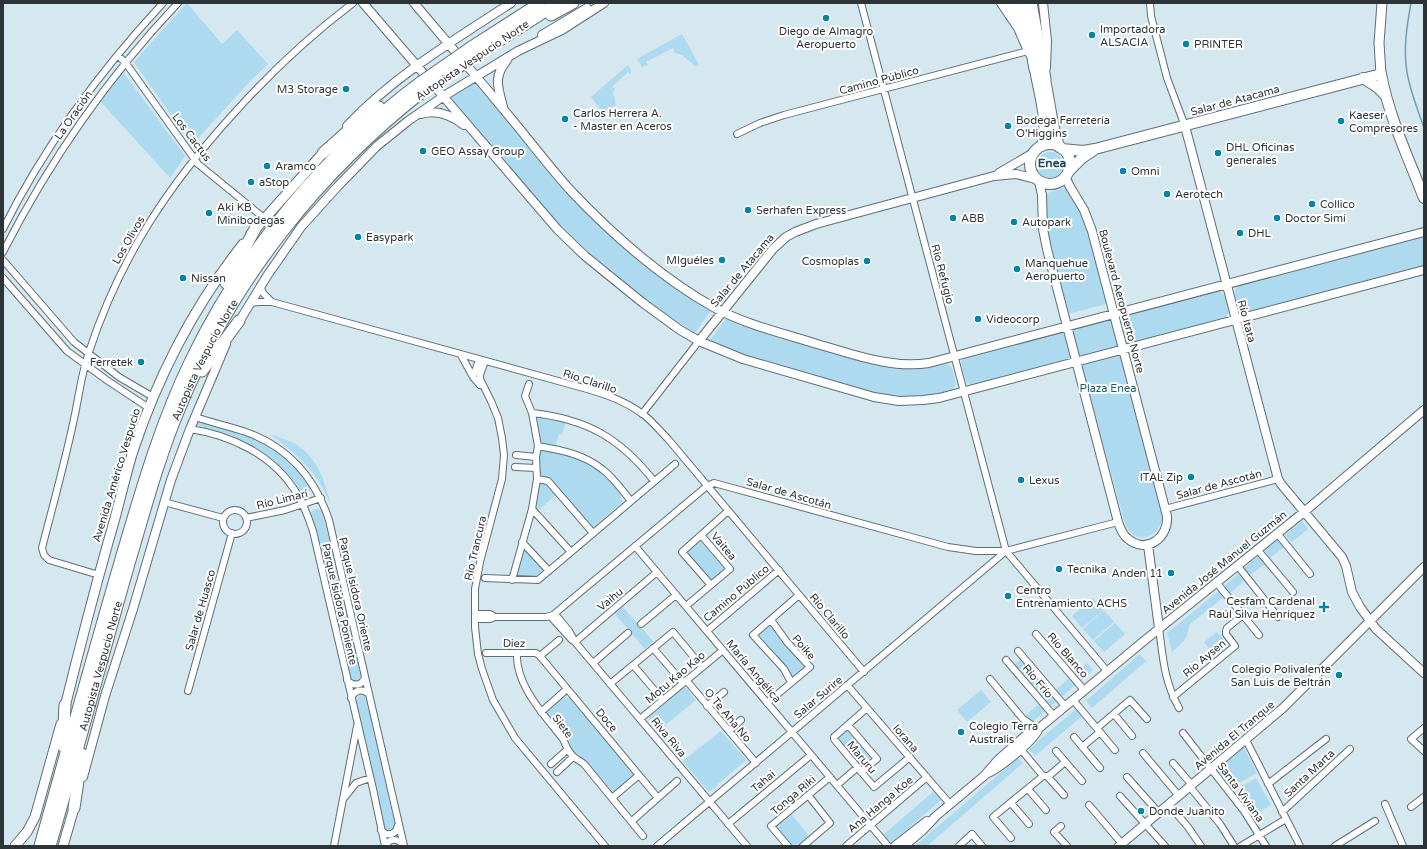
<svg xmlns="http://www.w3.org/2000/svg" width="1427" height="849" font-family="'Varela Round',sans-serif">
  <rect width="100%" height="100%" fill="#d5e7ef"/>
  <path fill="#addaee" d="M187,3L222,44L237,30L268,64L251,80L192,145L134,62Z
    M682,34L699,65L695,66L682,55L675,53L673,48L646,62L648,65L642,67L637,59Z
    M628,65L631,70V74L628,72L612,87L615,89L613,92L616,105L603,113L591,97Z
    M123,72L185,156L170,178L100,101Z
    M473,82L578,203L711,310L695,333L655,307L570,238L554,221L451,97Z
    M1037 165a13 13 0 1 1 26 0a13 13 0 1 1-26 0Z
    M1065,188C1087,208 1098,274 1106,304L1068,314L1049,237C1046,222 1047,208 1047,193Z
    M1424,236V267L1244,314C1237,308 1230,292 1239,285Z
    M1215,291C1227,291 1227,303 1229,312L1224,320L1129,344L1126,342L1120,318L1122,315Z
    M727,318L862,359L903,368H925L946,363L952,368L956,384L951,392L944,394L913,397L884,395L805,375L736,353L710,340Z
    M1108,320L1112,323L1118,346L1117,348L1083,357L1079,354L1073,331L1075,328Z
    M1062,332C1068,336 1072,354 1069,361L975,385L967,383L965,379L961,362L966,356Z
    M1120,354L1163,514C1162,538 1134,547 1125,524L1081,364Z
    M540,415L566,421L562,435L559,434L556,443L559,451L577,458L600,469L621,493V499L623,501L592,529L559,492L538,511L533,505L537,464L540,448L537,418Z
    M198,420C226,428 255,435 279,451C292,459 302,472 311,485L310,490L306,494L302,493C297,484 289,476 282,469C256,444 230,435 196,425Z
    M270,434C280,438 293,441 301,448C320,462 325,484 331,505C327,497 323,487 318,480C305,461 288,447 270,434Z
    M315,509H319L323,512L362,678L361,682L356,684L349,678L317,530L310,513Z
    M1302,521L1308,529L1292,542L1285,535Z
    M700,539H702L707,547L725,568V571L711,583L686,554V551Z
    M1278,539L1284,547L1270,558L1264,550Z
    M523,548L526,549L543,568V570L534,577H518L515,570Z
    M1259,556L1265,564L1249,576L1243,568Z
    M1238,574L1244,581L1230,593L1224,586Z
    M1220,590L1224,597L1189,625C1188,640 1183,642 1172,652L1167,633Z
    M1093,598L1103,610L1082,628L1072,616Z
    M621,605L653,641L645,649L613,612Z
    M1104,610L1114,622L1093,640L1083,629Z
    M1115,623L1125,634L1104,652L1094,641Z
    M769,625L771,626L804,667L792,677L773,650L759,636V634Z
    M1217,632L1228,644L1227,647L1221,653L1218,649L1213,653L1204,642Z
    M1140,654L1146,661L1092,708L1086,701Z
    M1021,659L1049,692L1043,698L1014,665Z
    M1087,663L1093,670L1031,723L1025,716Z
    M683,688H686L696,700L658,731L649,720V717Z
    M981,690L991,702L967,722L957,710Z
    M361,695L365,696L367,700L395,826L391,832L383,829L354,701Z
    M571,697L636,773L635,776L614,793L585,760L574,752L568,740L547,714V712L561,699Z
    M1076,709L1082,716L1035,756L1029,749Z
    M847,728L873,758L865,765H858L835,738Z
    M721,731L746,760L709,792L683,761Z
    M1243,746L1257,773L1230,788L1216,768Z
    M1018,758L1023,763L927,846H915Z
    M1256,778L1271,805L1251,816L1237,789Z
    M934,791L941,800L891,843L883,835Z
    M791,814L810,837L799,846H793L776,826Z"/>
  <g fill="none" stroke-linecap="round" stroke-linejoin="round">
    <path stroke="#70a1b5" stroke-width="1.5" d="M1411,3C1407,25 1403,49 1407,72C1410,91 1418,110 1424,128"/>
    <defs>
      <path id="minor" d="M861,3L1006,551L1107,671
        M1150,3L1151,16L1167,78L1185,126
        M118,56L125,62L198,164L264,218
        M737,134L760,123L784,115L1028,51
        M3,229C44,147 101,70 163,3
        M3,252C50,160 108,77 178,3
        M3,260L74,342L119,377L153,397
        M3,278L67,351L108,381L149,408
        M260,286L263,293L272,302
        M250,303L258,302H272L569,384C595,391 622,398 644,415C653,422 660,431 668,439L864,672
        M461,355L473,377L480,385
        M485,361L480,375V379L491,401L498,418L502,438L504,455L502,479L480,562L475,589V627L478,654L482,669L493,700L515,738L605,846
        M473,377L479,360
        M532,413C587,419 620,438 654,481
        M642,414L699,341
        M196,417C212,423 229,426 246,432C288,447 315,478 329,520L404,846
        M190,429C230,435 271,454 294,489C303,502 308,516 313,531L373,789L385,846
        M538,446C561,450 583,454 602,469C613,477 622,490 631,501
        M516,455L536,457
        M515,467L536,468
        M537,479L548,481L593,533
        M164,502L223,518
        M532,509L571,552
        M1165,509L1278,479
        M223 522a12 12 0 1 1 24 0a12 12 0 1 1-24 0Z
        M246,518L285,510L321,498
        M1277,533L1310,574
        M522,542L549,571
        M635,546L888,846
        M1257,549L1293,592
        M1237,565L1278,617
        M99,575L49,560L44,555L42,548C53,505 65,462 74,419C79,397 81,374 89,352C120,257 169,184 236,111C272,71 311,35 353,3
        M485,578L538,580L675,464
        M512,580L532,509L537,479L536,457L538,446L532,413L525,396L529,384
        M1216,582L1259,635
        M711,585L682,552L728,511
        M686,606L730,569L701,535
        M475,614H490L495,617
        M555,614L569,631L575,642L747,846
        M551,617L572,640
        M475,619H490L495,617H546L553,615L707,486L714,483L948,547L976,551H1006L1118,522
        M641,624L676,595
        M1159,628C1163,658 1164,681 1179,708
        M707,631L779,570
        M1036,634L1084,690
        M575,642L657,572
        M653,648L683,683
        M1018,651L1065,706
        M486,653H536L539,655L658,798
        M517,653C515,685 545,716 563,739C566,745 567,750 572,755C575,759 581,761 584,764L643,836
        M540,656L559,640
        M1006,660L1054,716
        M593,663L628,633
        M633,665L663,700
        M990,679L1023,719L1038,729
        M347,680C354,687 362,686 365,677
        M686,680L756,763
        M791,682L784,669L753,635L799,595
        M610,684L673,632L702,667
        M847,685L950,804
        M188,691L232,533
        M1173,697L1235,646L1226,634V631L1227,628L1243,615
        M351,698C355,690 362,688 369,694
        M1073,700L1115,750
        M767,703L810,667L787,642L771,620
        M707,706L724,692
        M867,708L834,737V739L874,787L910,757
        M541,712L567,689
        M1114,714L1132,736
        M640,719L723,650
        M848,725L877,759L861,772
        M1097,728L1130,700L1147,719
        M1424,728L1411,739L1424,751
        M729,731L741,720
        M1183,733L1244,811L1266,846
        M1074,737L1100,768
        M1246,740L1300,846
        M1018,746L1043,776H1047L1064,795
        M1082,747L1100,732
        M1056,751L1082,781
        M1143,753L1179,796
        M1173,763L1192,785
        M551,764L567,750
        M557,772L573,757
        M1047,776L1050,775L1065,762
        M1127,777L1159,813
        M1268,784L1326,739
        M837,785L858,767
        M1190,787L1220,824L1234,846
        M1028,789L1046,810
        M1120,796L1165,846
        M345,797L356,783L370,778
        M612,798L639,775
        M1011,803L1029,824
        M1385,804L1403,846
        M1089,805L1124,846
        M1169,805L1188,827L1201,846
        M1411,807L1424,797
        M1282,812L1350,749
        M632,821L677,781
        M728,824L811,755
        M1061,826L1054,832L1067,846
        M381,830L386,834C394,835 397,831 398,825
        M1011,838L993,817L1043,776
        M334,846L357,726
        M386,846C390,837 398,839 403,845
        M657,846L1006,551
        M788,846L771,826L830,777
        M803,846L830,823L808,795
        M846,846L927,777
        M959,846L972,834L982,846
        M1241,846L1286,819
        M1335,846L1375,821"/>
      <path id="tertiary" d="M363,3L558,230L585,256L643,303L680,330L699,341L743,359L874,397L899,401L923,400L939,398L1424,270
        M414,3C446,41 478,78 509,116C530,141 550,168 572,192C613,235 663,279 715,308C747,325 782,333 817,344C853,354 891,369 929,363L1424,232
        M1001,3L1018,28L1029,53
        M1043,3L1047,41L1046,68
        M542,35L587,8
        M503,107C498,87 493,77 507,60
        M421,114C437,109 451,115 464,125
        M347,126C394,76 454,40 511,3
        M1185,126L1278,479L1281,484L1342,557L1346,566L1352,592L1360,607L1376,629L1424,673
        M999,173L1035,152
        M1039,181L1042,195L1043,229L1047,249L1118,522C1120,528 1122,534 1127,538C1146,555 1169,538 1167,516L1092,231L1084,210L1069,185L1065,176
        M237,325L267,276L301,227L338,186L377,146L408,121L444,96L518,51L562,30L604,3
        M699,341L773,249L786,237L795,232L816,224L994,176L1016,174L1036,179
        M1148,545L1159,628
        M986,774C1000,768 1031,743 1038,730
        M83,777L105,696L133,609L171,480L190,429L226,344
        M895,846L927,821
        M904,846L922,831L936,816L984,776L998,760L1025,736L1038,729L1145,640L1304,512L1424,410
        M1119,846L1283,708L1424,567"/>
      <path id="secondary" d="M1381,74L1379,43L1382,3
        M251,234L323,153
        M64,711C78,654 93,596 109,539C118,510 124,480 133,451C158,376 194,306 243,244
        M15,846L27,832L35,817L61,724
        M63,846L74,808"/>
      <path id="primary" d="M1035,69C1039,94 1049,122 1042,146
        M1363,78L1377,87L1385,95
        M1045,79L1053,124L1059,147
        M1030 164a20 20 0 1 1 40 0a20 20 0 1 1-40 0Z
        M1062,149L1083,151L1095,149L1381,74C1389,117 1408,157 1424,198
        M1068,172L1082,158L1094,150"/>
      <g id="motorway">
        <path d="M1011,3L1023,28"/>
        <path d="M1023,3L1035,69"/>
        <path d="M1031,3L1045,79"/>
        <path d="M551,15L573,3"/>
        <path d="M470,48L540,3"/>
        <path d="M475,56L558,3"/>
        <path d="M323,153L350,129L379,107"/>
        <path d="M226,283L255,229"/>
        <path d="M202,371L239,321"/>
        <path d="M63,746L65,705"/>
        <path d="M74,808L82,754"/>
        <path d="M40,846C67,750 93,654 121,559C141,491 160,424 191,360C243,252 324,154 421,82"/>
        <path id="s1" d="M50,846C78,750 103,653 131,557C146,506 160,454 181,405C233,280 319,172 426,89"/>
      </g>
    </defs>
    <use href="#minor" stroke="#5e6e75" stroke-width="8"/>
    <use href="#tertiary" stroke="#5e6e75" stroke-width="10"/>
    <use href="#secondary" stroke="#5e6e75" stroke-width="11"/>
    <use href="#primary" stroke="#5e6e75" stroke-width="12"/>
    <use href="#motorway" stroke="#5e6e75" stroke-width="13"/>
    <use href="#minor" stroke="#fff" stroke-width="6"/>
    <use href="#tertiary" stroke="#fff" stroke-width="8"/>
    <use href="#secondary" stroke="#fff" stroke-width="9"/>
    <use href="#primary" stroke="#fff" stroke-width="10"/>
    <use href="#motorway" stroke="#fff" stroke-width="11"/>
    <defs>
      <path id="motorway-bridge" d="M421,82L470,48
        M426,89L475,56"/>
    </defs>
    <use href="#motorway-bridge" stroke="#5e6e75" stroke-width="13" stroke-linecap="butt"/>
    <use href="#motorway-bridge" stroke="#fff" stroke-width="11"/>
  </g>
  <g fill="#0484a7" stroke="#fff" stroke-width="1.5">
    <circle cx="826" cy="18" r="4"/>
    <circle cx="1092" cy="35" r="4"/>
    <circle cx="1186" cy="44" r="4"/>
    <circle cx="346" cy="89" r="4"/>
    <circle cx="565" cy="119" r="4"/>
    <circle cx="1341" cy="121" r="4"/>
    <circle cx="1008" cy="126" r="4"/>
    <circle cx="423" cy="151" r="4"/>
    <circle cx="1218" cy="153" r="4"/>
    <circle cx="267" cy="166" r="4"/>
    <circle cx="1123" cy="171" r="4"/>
    <circle cx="251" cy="182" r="4"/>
    <circle cx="1167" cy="194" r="4"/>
    <circle cx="1312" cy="204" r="4"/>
    <circle cx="748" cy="210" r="4"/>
    <circle cx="209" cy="213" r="4"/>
    <circle cx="953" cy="218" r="4"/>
    <circle cx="1277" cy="218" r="4"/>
    <circle cx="1014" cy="222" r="4"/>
    <circle cx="1240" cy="233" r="4"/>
    <circle cx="358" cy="237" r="4"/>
    <circle cx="722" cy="260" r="4"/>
    <circle cx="867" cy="261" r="4"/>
    <circle cx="1017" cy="269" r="4"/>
    <circle cx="183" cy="278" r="4"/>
    <circle cx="978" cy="319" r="4"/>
    <circle cx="141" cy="362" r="4"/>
    <circle cx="1191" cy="477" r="4"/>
    <circle cx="1021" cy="480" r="4"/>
    <circle cx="1059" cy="569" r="4"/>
    <circle cx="1171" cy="573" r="4"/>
    <circle cx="1008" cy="596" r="4"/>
    <path d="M1322 601h4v4h4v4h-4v4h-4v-4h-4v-4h4z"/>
    <circle cx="1339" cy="675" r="4"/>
    <circle cx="961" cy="732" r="4"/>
    <circle cx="1141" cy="811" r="4"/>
  </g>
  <g text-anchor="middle" stroke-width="4" stroke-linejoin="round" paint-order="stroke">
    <g font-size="11" fill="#2d3437" stroke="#fff" text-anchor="start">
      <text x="1100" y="33">Importadora<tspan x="1100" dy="13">ALSACIA</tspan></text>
      <text x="826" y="35" text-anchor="middle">Diego de Almagro<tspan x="826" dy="13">Aeropuerto</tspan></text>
      <text x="1194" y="48">PRINTER</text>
      <text x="338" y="93" text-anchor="end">M3 Storage</text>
      <text x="573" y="117">Carlos Herrera A.<tspan x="573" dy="13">- Master en Aceros</tspan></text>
      <text x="1349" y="119">Kaeser<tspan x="1349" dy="13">Compresores</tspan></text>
      <text x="1016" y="124">Bodega Ferretería<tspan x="1016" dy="13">O'Higgins</tspan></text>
      <text x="1226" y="151">DHL Oficinas<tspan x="1226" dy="13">generales</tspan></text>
      <text x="431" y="155">GEO Assay Group</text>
      <text x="275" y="170">Aramco</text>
      <text x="1131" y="175">Omni</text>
      <text x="259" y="186">aStop</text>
      <text x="1175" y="198">Aerotech</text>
      <text x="1320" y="208">Collico</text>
      <text x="217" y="211">Aki KB<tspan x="217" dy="13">Minibodegas</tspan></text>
      <text x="756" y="214">Serhafen Express</text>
      <text x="961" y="222">ABB</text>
      <text x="1285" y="222">Doctor Simi</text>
      <text x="1022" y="226">Autopark</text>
      <text x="1248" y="237">DHL</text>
      <text x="366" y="241">Easypark</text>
      <text x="714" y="264" text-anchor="end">MIguéles</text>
      <text x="859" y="265" text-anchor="end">Cosmoplas</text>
      <text x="1025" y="267">Manquehue<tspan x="1025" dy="13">Aeropuerto</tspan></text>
      <text x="191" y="282">Nissan</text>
      <text x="986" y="323">Videocorp</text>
      <text x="133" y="366" text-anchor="end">Ferretek</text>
      <text x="1183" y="481" text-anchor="end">ITAL Zip</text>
      <text x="1029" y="484">Lexus</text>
      <text x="1067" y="573">Tecnika</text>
      <text x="1163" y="577" text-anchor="end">Anden 11</text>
      <text x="1016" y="594">Centro<tspan x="1016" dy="13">Entrenamiento ACHS</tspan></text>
      <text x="1315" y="605" text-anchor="end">Cesfam Cardenal<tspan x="1315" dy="13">Raúl Silva Henríquez</tspan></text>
      <text x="1331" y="673" text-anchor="end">Colegio Polivalente<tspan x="1331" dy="13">San Luis de Beltrán</tspan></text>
      <text x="969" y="730">Colegio Terra<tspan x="969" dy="13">Australis</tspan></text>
      <text x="1149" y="815">Donde Juanito</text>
    </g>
    <g font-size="11" fill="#2d3437" stroke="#fff">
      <text transform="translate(472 60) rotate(-34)" y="4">Autopista Vespucio Norte</text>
      <text transform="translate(879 80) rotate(-15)" y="4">Camino Público</text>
      <text transform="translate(1235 100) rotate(-15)" y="4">Salar de Atacama</text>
      <text transform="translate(73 115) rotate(-55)" y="4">La Oración</text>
      <text transform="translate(192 137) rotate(53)" y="4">Los Cactus</text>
      <text transform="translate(128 240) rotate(-60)" y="4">Los Olivos</text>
      <text transform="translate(742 270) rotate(-50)" y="4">Salar de Atacama</text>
      <text transform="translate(943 274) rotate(75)" y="4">Río Refugio</text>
      <text transform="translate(1122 301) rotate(75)" y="4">Boulevard Aeropuerto Norte</text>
      <text transform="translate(1247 321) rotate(75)" y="4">Río Itata</text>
      <text dy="4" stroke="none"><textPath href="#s1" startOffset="511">Autopista Vespucio Norte</textPath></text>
      <text transform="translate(590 381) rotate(18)" y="4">Río Clarillo</text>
      <text transform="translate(116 475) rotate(-73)" y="4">Avenida Américo Vespucio</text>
      <text transform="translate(1219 484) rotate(-15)" y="4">Salar de Ascotán</text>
      <text transform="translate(789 493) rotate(16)" y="4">Salar de Ascotán</text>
      <text transform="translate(282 499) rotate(-14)" y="4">Río Limarí</text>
      <text transform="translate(724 546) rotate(50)" y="4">Vaitea</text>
      <text transform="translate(475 548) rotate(-77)" y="4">Río Trancura</text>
      <text transform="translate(1224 562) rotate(-39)" y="4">Avenida José Manuel Guzmán</text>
      <text transform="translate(736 593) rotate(-40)" y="4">Camino Público</text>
      <text transform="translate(356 594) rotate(77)" y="4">Parque Isidora Oriente</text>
      <text transform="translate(610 599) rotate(-40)" y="4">Vaihu</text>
      <text transform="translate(340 604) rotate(77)" y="4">Parque Isidora Poniente</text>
      <text transform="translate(200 610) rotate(-74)" y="4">Salar de Huasco</text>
      <text transform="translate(830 616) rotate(50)" y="4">Río Clarillo</text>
      <text transform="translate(514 643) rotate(1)" y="4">Diez</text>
      <text transform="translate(804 647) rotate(50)" y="4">Poike</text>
      <text transform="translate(1068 655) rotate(49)" y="4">Río Blanco</text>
      <text transform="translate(1204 658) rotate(-40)" y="4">Río Aysen</text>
      <text dy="4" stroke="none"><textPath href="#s1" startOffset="187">Autopista Vespucio Norte</textPath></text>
      <text transform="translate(754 671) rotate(50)" y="4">María Angélica</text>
      <text transform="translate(675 677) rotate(-40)" y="4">Motu Kao Kao</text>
      <text transform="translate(1038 681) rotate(50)" y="4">Río Frío</text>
      <text transform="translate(818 697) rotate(-40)" y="4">Salar Surire</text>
      <text transform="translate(728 715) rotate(50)" y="4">O Te Aha No</text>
      <text transform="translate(607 720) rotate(50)" y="4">Doce</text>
      <text transform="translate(563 726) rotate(54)" y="4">Siete</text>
      <text transform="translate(1234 735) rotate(-40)" y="4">Avenida El Tranque</text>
      <text transform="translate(669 737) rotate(50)" y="4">Riva Riva</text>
      <text transform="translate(906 738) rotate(49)" y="4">Iorana</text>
      <text transform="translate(862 757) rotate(50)" y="4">Maruru</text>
      <text transform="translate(1309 773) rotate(-43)" y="4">Santa Marta</text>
      <text transform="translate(763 781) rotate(-40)" y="4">Tahai</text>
      <text transform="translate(1241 792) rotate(54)" y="4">Santa Viviana</text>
      <text transform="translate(793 795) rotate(-40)" y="4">Tonga Riki</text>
      <text transform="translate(880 804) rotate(-40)" y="4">Ana Hanga Koe</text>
    </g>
    <g font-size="11" fill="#1c5b71" stroke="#fff">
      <text x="1108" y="392">Plaza Enea</text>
    </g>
    <g font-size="12" font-weight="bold" fill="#194a5c" stroke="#fff">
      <text x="1052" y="167">Enea</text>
    </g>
  </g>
  <rect width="1427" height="849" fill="none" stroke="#2d3437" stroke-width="8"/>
</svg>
